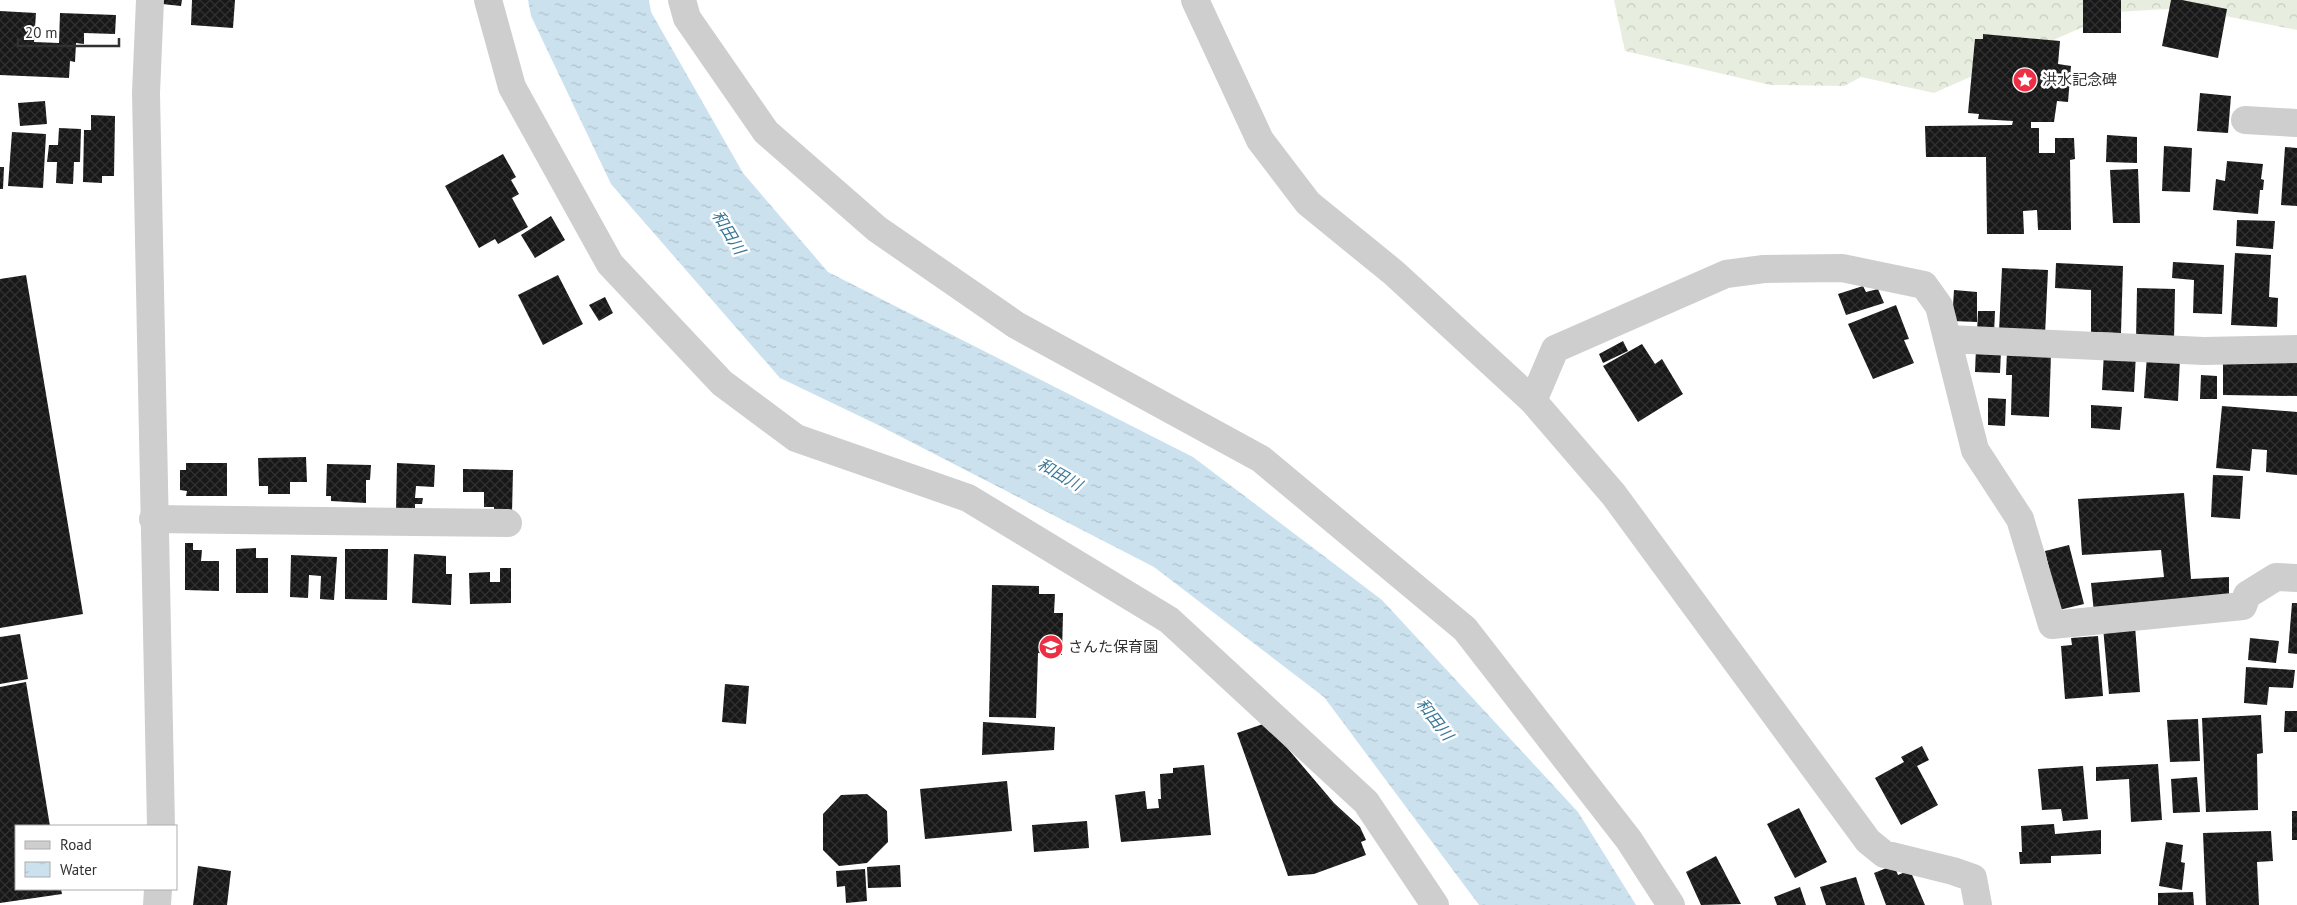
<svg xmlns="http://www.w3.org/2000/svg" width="2297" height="905" font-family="'PT Sans','Noto Sans JP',sans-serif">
  <defs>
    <pattern id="forest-crowns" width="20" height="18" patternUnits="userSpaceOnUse" patternTransform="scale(1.25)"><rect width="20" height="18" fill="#e8eedf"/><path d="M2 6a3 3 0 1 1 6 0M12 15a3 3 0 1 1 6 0" fill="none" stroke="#c7cdc0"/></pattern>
    <pattern id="water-ripples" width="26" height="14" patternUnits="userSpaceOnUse" patternTransform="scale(1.25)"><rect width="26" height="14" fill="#cbe2ee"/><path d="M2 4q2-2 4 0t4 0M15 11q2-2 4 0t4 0" fill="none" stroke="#afc2cd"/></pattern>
    <pattern id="building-cross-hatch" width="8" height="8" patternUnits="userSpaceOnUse" patternTransform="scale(1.25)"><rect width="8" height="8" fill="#181818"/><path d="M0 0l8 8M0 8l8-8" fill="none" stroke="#313131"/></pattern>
  </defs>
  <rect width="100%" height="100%" fill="#fff"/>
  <path fill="url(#forest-crowns)" d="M1614,0H2297V30L2184,8L2117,12L1934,93L1861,77L1844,86L1770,85L1625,51Z"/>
  <path fill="url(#water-ripples)" d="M528,0H649L651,12L743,173L828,272L1193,457L1382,600L1578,812L1636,905H1479L1324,697L1154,567L876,424L780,378L611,184L531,16Z"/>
  <path fill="url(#building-cross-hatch)" d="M163,0H182L181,6L162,4Z
    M192,0H235L233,28L191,25Z
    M2083,0H2121V33H2083Z
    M2171,0H2182L2227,9L2218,58L2162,46Z
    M0,11L36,13L34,42L59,43L60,13L116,15L115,34L84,33V44L76,43L75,62L70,61L69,78L0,75Z
    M1983,34L2060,41L2058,64L2071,66L2068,102L2057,101L2054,122H2031V128H2039V153H2055V138H2074L2075,159L2070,160L2071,230H2038L2037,210L2023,211L2024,234H1987L1986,157H1926L1925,126L2012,125L2013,121L1978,119L1979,114L1968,113L1975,39H1983Z
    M2200,93L2231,96L2228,133L2197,131Z
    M45,101L47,124L20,126L18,103Z
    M91,115L115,116L114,176H102V183L83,182L84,130H91Z
    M59,128L81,129L80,162H74L73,184L56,183L57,162H47L49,145H58Z
    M12,132L46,134L43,188L8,186Z
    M2107,135L2137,137V163L2106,162Z
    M2164,146L2192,148L2190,192L2162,191Z
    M2285,147L2297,148V206L2281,205Z
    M503,154L516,177L511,180L519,194L512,198L528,227L498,244L495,239L479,248L445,186Z
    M2227,161L2263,164L2261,179L2264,180L2263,190H2260L2258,214L2213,210L2216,179L2225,181Z
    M0,167H4L3,189H0Z
    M2138,169L2140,223H2113L2110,170Z
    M551,216L565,240L535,258L521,235Z
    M2237,220L2275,221L2273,249L2236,246Z
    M2235,253L2271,255L2269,297L2278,298L2277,327L2231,325Z
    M2173,262L2224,265L2222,314L2193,313L2194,280L2172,278Z
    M2056,263L2123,266L2121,333L2091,332V290L2055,288Z
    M2002,268L2048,270L2045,335L1999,332Z
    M26,275L83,614L0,628V279Z
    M558,275L583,324L543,345L518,295Z
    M1863,286L1866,292L1878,289L1884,303L1846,315L1838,294Z
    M2137,288L2175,289L2174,341H2136Z
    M1954,290L1977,292V322L1952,321Z
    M605,297L613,313L599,321L589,305Z
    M1896,305L1909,339L1904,340L1914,363L1873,379L1848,324Z
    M1978,311H1995L1994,334L1977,333Z
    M1623,341L1628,351L1603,363L1599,354Z
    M1642,344L1655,364L1662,359L1683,394L1638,422L1603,366Z
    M1976,348L2001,350L2000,373L1975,372Z
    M2007,351L2051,353L2049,417L2011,415L2012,375H2006Z
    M2104,351L2136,353L2134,392L2102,390Z
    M2223,353H2297V396L2223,395Z
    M2147,355L2180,358L2178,401L2144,398Z
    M2201,375L2217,376V399H2200Z
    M1988,398L2006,399L2005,426L1988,425Z
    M2091,405L2122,407L2120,430L2091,428Z
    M2222,406L2297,412V475L2266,472L2267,450L2252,449L2250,471L2216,468Z
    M306,457L307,482H290V494H268V486H259L258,458Z
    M186,463H227V496H186L187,491L180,490V470H186Z
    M397,463L435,465L434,487L416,486L415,498H423L422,504H415V511H396Z
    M327,464L371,465L370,480H366V503L331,501V496H326Z
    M463,469L513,470L512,514L494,513V507H484V492H463Z
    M2213,475L2243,476L2240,519L2211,517Z
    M2184,493L2191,579L2229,577V599L2094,613L2091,583L2164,577L2161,550L2082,555L2078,499Z
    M185,543H193V550H202L201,561H219V591L185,590Z
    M2069,545L2084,604L2059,610L2045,551Z
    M256,548V558H268V593H236V549Z
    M345,549H388L387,600L345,599Z
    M414,554L446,556V574H452L451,605L412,603Z
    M291,555L337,557L334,600L320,599L321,576L309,575L308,598L290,597Z
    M500,568H511V603L470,604L469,573L490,572V582H500Z
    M992,585L1039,586V594H1055L1054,613H1063L1062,655L1038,653L1036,718L989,717Z
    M2292,603H2297V654L2288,653Z
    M2135,626L2140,692L2109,694L2103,627Z
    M20,634L28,679L0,684V637Z
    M2098,636L2103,696L2065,699L2061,646L2072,645L2071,638Z
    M2250,638L2279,641L2276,663L2248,660Z
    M2246,667L2295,670L2293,688L2269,687L2267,705L2244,703Z
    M26,682L50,826H16V889H61L62,894L0,903V687Z
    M725,684L749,686L746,724L722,722Z
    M2285,711H2297V732H2284Z
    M2261,715L2263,753L2257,754L2258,810L2206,812L2202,718Z
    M2198,719L2200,761L2170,762L2167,720Z
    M983,722L1055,727L1054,750L982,755Z
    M1266,723L1334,803L1360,827L1366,840L1361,842L1366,855L1314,874L1288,876L1237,733Z
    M1922,746L1929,760L1917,766L1938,805L1901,825L1875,778L1904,762L1901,757Z
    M2158,764L2162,820L2131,822L2129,779L2096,781V767Z
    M1204,765L1211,835L1121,842L1115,795L1145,791L1147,809L1159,808L1158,799H1161L1160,774L1173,773V768Z
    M2083,766L2088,819L2063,821L2061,809L2042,810L2038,769Z
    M2197,777L2200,812L2173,813L2171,779Z
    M1007,781L1012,831L925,839L920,789Z
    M867,794L887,811L888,842L867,863L839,866L823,850V814L841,795Z
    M1799,808L1827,862L1795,878L1767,824Z
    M2292,811H2297V840H2292Z
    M1087,821L1089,848L1034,852L1032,825Z
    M2054,824L2055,834L2101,830V854L2051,856V863L2020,864L2019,852H2022L2021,826Z
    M2271,831L2273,861L2257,862L2259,905H2206L2203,833Z
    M2166,842L2183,845L2181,862L2185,863L2182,890L2159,886Z
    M1716,856L1741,904L1701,905L1686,872Z
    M900,865L901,887L868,888L867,867Z
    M1894,865L1898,875L1910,870L1925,905H1886L1874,873Z
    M198,866L231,871L227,905H193Z
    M865,869L867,901L846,903L845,886L837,887L836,871Z
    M1856,877L1865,905H1826L1820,887Z
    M1800,887L1806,905H1777L1774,897Z
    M2193,892L2194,905H2158V893Z"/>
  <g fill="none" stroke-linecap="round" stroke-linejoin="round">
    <path stroke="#cecece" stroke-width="28" d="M150,0L146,93L161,826
      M488,0L512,87L610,264L722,383L796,438L968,498L1169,620L1366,802L1435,905
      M682,0L687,18L766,132L877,229L1016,325L1261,459L1465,629L1629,840L1671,905
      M1195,0L1260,140L1308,203L1394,273L1533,401L1614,495L1868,841L1884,854L1953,871L1973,878L1978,905
      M2245,120L2297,123
      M1948,339L2204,351L2297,349
      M1533,401L1555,349L1726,274L1764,269L1842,268L1924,285L1939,306L1975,450L2020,519L2052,625L2243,606L2247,595L2276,577L2297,578
      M153,519L508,523
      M157,905L158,889"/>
  </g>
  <defs>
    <symbol id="sight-disc" viewBox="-11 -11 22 22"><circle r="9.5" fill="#ed2f46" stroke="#fff"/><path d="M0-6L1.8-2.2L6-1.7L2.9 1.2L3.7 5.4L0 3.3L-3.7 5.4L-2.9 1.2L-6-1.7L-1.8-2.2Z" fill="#fff"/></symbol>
    <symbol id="school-disc" viewBox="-11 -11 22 22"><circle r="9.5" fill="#ed2f46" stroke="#fff"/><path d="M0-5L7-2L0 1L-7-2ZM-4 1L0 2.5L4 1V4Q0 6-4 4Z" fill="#fff"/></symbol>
  </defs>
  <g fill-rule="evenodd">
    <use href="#sight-disc" x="2011" y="66" width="28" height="28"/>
    <use href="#school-disc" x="1037" y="633" width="28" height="28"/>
  </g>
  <g text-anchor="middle" stroke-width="5" stroke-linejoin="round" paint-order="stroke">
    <g font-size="15" fill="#313131" stroke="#fff" text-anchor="start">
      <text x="2042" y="85">洪水記念碑</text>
      <text x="1068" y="652">さんた保育園</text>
    </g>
    <g font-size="16" font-style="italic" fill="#3a7898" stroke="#fff">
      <text transform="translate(729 232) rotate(59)" y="6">和田川</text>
      <text transform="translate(1060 474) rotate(30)" y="6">和田川</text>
      <text transform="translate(1435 719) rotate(52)" y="6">和田川</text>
    </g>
  </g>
  <rect x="15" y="825" width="162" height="65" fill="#ffffff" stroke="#adadad"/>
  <rect x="25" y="841" width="25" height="8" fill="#cecece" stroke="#adadad"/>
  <text x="60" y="850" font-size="15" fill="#313131">Road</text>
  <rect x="25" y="862" width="25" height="15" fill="url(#water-ripples)" stroke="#adadad"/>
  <text x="60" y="875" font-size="15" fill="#313131">Water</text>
  <path d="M18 38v8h101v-8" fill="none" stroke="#313131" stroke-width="2.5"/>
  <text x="25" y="38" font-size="15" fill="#313131" stroke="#ffffff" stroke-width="4" paint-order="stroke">20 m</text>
</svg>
